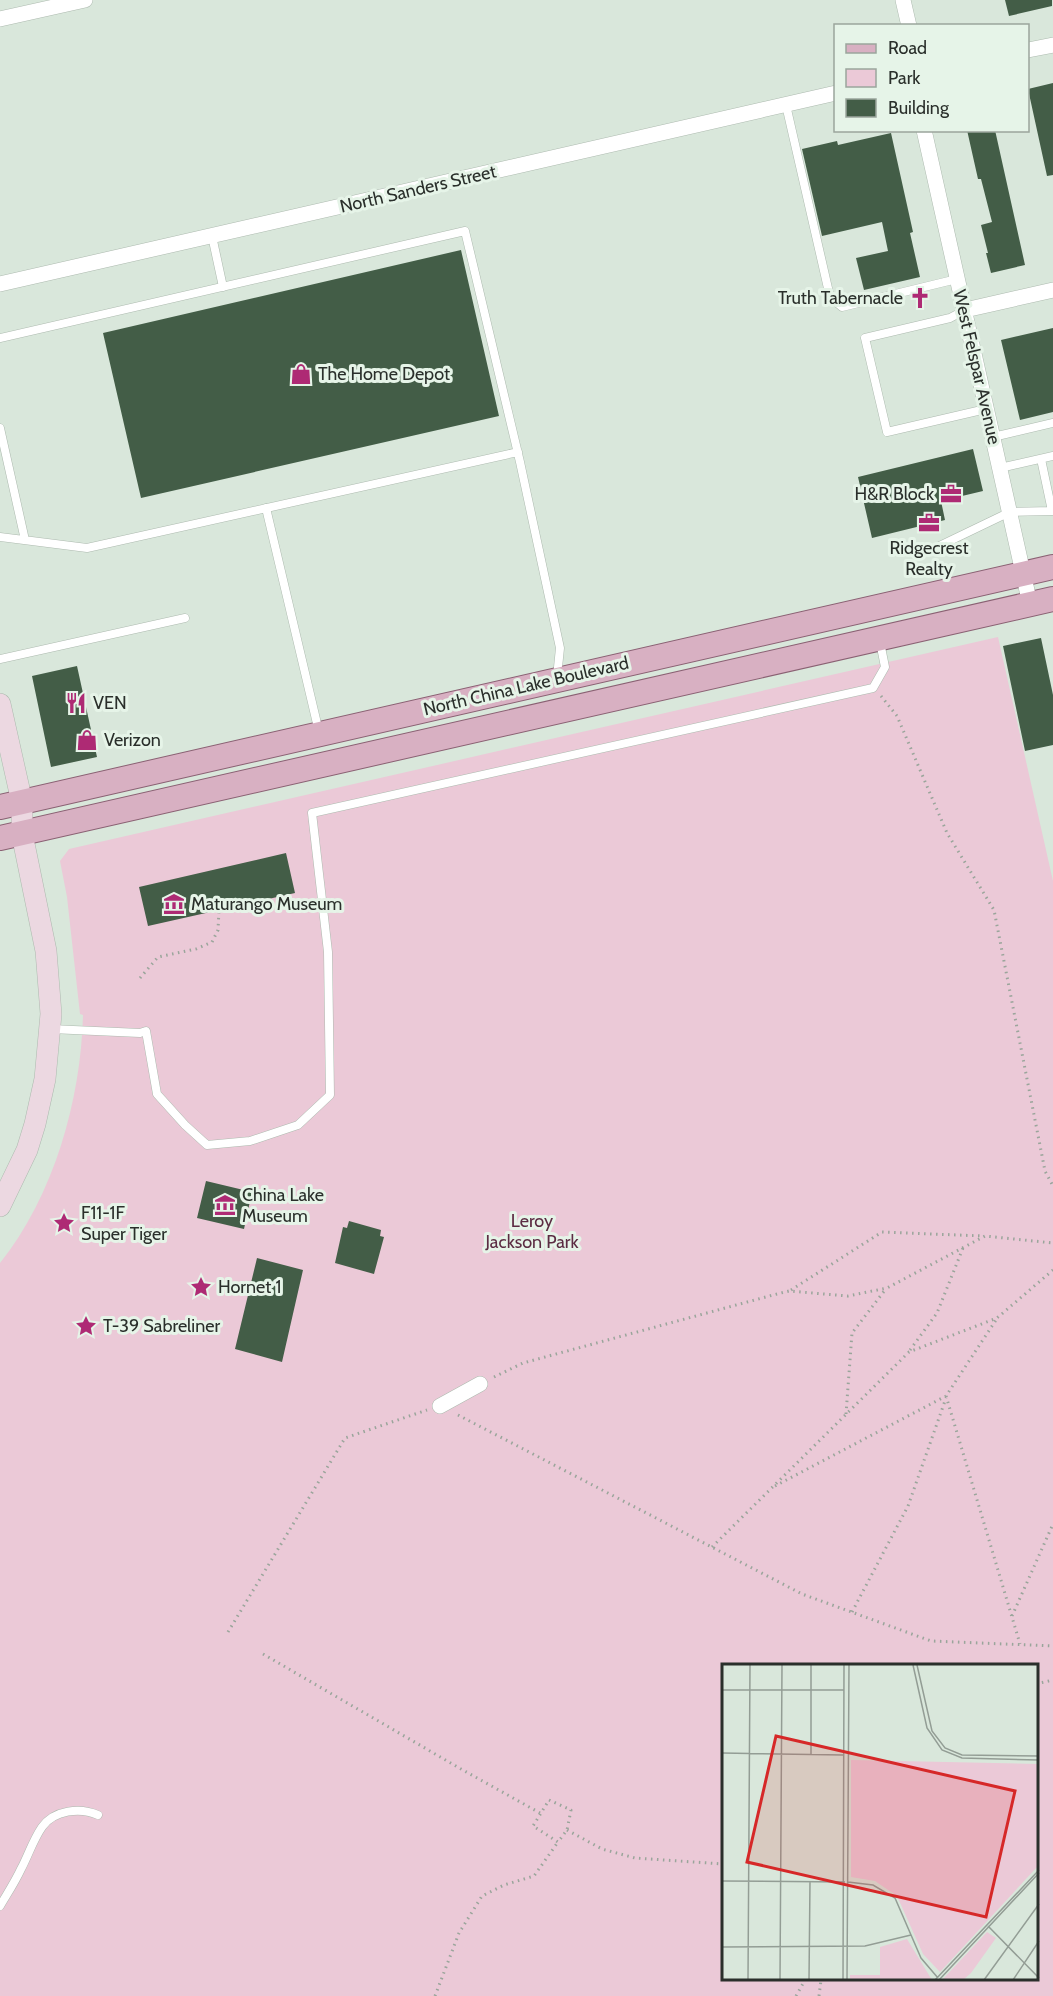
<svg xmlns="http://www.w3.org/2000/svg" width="1053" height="1996" font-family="Cabin,sans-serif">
  <rect width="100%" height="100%" fill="#d9e7db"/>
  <path fill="#ebc9d7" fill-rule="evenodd" d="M998,637L1053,881V1996H0V1263C54,1196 81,1099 83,1015L80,1014L67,897L60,861L69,849ZM723,1666H1036V1980H723Z"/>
  <path fill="#435d47" d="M1005,0H1052V6L1009,16Z
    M1053,83V175L1047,176L1028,89Z
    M967,130H995L1025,265L991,273L986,253H988L981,225L992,222L981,179H978Z
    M891,133L913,232L910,233L920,277L864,290L856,258L888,251L882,222L822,236L802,149L837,141L838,145Z
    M461,250L499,416L141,498L103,333Z
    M1053,328V412L1020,420L1001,340Z
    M973,449L983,491L941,501L945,520L872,538L858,477Z
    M1041,638L1053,695V745L1025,751L1003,646Z
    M77,666L97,757L51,767L32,676Z
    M286,853L295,893L148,926L139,887Z
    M206,1181L252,1192L244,1229L197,1218Z
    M349,1221L381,1230L380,1236L384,1237L374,1274L335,1263L343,1227L347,1228Z
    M257,1258L303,1270L282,1362L235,1349Z"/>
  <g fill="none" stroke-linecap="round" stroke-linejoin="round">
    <defs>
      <path id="lane" d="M786,105L830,297L842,307L957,279
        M212,236L223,287
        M965,310L950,318L865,338L887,432L986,409
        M0,338L465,231L520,462L560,648L557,677
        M0,428L25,540
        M993,437L1053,423
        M1041,459L1052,511
        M1000,468L1053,456
        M266,508L319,732
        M0,537L87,548L518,452
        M933,549L1010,512L1053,511
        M0,659L185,618
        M51,1029L140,1033L146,1031L157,1094L185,1125L207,1145L250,1141L298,1125L330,1095L328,952L312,813L873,688L885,667L880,642
        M0,1906C7,1894 15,1882 21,1869C28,1856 33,1840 42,1827C54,1810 80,1807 98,1815"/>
      <path id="street" d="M903,0L909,26
        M0,19L85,0
        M1028,50L1053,45
        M924,130L1030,604
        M0,284L836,93
        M965,310L1053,290
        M440,1406L480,1384"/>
      <path id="secondary" d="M0,704L22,802V834L46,951L51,1014L45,1079L35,1124L27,1150L0,1206"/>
      <path id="primary" d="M0,807L1053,567
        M0,838L1053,599"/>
    </defs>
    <use href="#lane" stroke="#adbaaf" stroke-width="9"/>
    <use href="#street" stroke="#adbaaf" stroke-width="16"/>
    <use href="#secondary" stroke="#adbaaf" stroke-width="22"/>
    <use href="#primary" stroke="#8a6173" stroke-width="26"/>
    <path stroke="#9aa59b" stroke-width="3" stroke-dasharray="1.5 4.5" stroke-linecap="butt" d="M881,696L897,716L947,833L994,910L1045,1171L1053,1186
      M140,978L158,957L196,949L212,942L218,930L219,910
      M791,1290L882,1232L983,1236
      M910,1350L937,1313L963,1248
      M494,1377L523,1363L773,1295L789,1291L848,1296L887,1288L985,1236L1053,1243
      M946,1396L1020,1644
      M846,1414L852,1333L885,1290
      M458,1415L802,1594L931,1641L1053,1646
      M775,1486L946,1396L996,1320
      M712,1547L909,1352L997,1318L1053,1270
      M852,1612L908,1506L946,1398
      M1012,1616L1053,1524
      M228,1632L345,1438L427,1410
      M263,1654L461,1769L540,1813
      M1036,1684L1053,1680
      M549,1800L571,1810L567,1830L558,1842L533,1826Z
      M567,1830L602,1849L635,1858L723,1864
      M435,1996L459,1933L482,1896L504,1885L534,1876L558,1842
      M796,1996L805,1980
      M819,1996L821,1980"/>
    <use href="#lane" stroke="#fff" stroke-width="8"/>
    <use href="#street" stroke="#fff" stroke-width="15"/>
    <use href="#secondary" stroke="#ecd8e1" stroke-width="21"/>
    <use href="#primary" stroke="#d8b0c2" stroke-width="24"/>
  </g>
  <defs>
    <symbol id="church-bare" viewBox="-9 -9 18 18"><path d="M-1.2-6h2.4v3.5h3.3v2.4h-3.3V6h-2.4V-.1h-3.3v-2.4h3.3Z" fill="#ae2a74" stroke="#e6f4e8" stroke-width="2.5" paint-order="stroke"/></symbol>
    <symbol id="shop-bare" viewBox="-9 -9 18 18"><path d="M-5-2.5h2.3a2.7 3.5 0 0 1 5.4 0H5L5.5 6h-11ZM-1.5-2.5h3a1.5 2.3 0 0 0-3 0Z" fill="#ae2a74" stroke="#e6f4e8" stroke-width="2.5" paint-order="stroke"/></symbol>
    <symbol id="office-bare" viewBox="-9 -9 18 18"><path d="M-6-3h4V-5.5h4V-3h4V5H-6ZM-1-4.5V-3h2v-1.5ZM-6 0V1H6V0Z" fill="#ae2a74" stroke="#e6f4e8" stroke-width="2.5" paint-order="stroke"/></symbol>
    <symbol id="restaurant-bare" viewBox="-9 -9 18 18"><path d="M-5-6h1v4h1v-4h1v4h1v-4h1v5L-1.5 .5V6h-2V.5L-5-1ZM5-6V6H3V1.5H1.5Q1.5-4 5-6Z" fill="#ae2a74" stroke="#e6f4e8" stroke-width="2.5" paint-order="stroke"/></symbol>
    <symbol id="museum-bare" viewBox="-9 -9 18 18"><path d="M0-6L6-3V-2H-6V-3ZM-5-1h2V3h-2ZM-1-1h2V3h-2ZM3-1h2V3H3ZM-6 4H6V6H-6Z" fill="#ae2a74" stroke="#e6f4e8" stroke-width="2.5" paint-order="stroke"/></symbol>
    <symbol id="sight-bare" viewBox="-9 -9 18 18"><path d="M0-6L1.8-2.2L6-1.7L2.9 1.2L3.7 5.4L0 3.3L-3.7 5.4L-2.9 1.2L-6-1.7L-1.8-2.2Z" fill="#ae2a74" stroke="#e6f4e8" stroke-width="2.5" paint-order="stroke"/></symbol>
  </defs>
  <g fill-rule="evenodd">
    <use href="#church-bare" x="905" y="283" width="30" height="30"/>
    <use href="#shop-bare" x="286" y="359" width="30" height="30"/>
    <use href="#office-bare" x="936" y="479" width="30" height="30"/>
    <use href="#office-bare" x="914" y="508" width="30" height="30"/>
    <use href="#restaurant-bare" x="61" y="688" width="30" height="30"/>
    <use href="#shop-bare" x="72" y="725" width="30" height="30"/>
    <use href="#museum-bare" x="159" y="889" width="30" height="30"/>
    <use href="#museum-bare" x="210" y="1190" width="30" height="30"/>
    <use href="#sight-bare" x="49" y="1208" width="30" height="30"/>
    <use href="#sight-bare" x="186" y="1272" width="30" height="30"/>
    <use href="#sight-bare" x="71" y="1311" width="30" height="30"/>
  </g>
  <g text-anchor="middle" stroke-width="6" stroke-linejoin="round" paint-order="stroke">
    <g font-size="18" fill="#2a2f2b" stroke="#e6f4e8">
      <text transform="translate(418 189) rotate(-13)" y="6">North Sanders Street</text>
      <text transform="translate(977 367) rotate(77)" y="6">West Felspar Avenue</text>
      <text transform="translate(526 686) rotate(-13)" y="6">North China Lake Boulevard</text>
    </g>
    <g font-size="18" fill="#2a2f2b" stroke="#e6f4e8" text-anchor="start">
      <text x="903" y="304" text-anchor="end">Truth Tabernacle</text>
      <text x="318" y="380">The Home Depot</text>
      <text x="934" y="500" text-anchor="end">H&amp;R Block</text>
      <text x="929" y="554" text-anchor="middle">Ridgecrest<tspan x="929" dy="21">Realty</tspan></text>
      <text x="93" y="709">VEN</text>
      <text x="104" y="746">Verizon</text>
      <text x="191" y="910">Maturango Museum</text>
      <text x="242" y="1201">China Lake<tspan x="242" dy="21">Museum</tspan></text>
      <text x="81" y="1219">F11-1F<tspan x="81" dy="21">Super Tiger</tspan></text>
      <text x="218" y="1293">Hornet 1</text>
      <text x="103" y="1332">T-39 Sabreliner</text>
    </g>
    <g font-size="18" fill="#5c2c43" stroke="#e6f4e8">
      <text x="532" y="1227">Leroy<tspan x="532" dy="21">Jackson Park</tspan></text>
    </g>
  </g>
  <g transform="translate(722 1664)">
    <rect width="316" height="316" fill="#d9e7db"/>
    <path d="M129,96L316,100V202L218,308L201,290L175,232L153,217L129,213ZM265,268L274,274L249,309L241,316H220ZM185,275L210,316H128V311H158V283Z" fill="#ebc9d7"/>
    <path fill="none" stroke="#939d95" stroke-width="1.5" d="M191,1L205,64L220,86L240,94L317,96M195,1L210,67L223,84L240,91L317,92M0,26H122M0,89L121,91M89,91V1M0,217L123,218M126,218L151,221L173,234L199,294L216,314M266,262L317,314M0,283L143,282L189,271M26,316L28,1M58,316L60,1M87,316L88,217M121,316L122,1M125,316L127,1M213,316L317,206M217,316L317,209M262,316L317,240M291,316L317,277"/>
    <path fill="#d62828" fill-opacity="0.15" stroke="#d62828" stroke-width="3" d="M54,72L293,127L264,253L25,198Z"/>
    <rect width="316" height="316" fill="none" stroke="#2a2f2b" stroke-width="3"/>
  </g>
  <rect x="834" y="24" width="195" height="108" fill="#e6f4e8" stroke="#9ba59c" stroke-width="1.5"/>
  <rect x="846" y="44" width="30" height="9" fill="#d8b0c2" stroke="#9ba59c" stroke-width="1.5"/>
  <text x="888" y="54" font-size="18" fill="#2a2f2b">Road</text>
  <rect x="846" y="69" width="30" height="18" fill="#ebc9d7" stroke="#9ba59c" stroke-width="1.5"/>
  <text x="888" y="84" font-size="18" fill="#2a2f2b">Park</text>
  <rect x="846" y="99" width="30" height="18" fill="#435d47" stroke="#9ba59c" stroke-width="1.5"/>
  <text x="888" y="114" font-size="18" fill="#2a2f2b">Building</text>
</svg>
